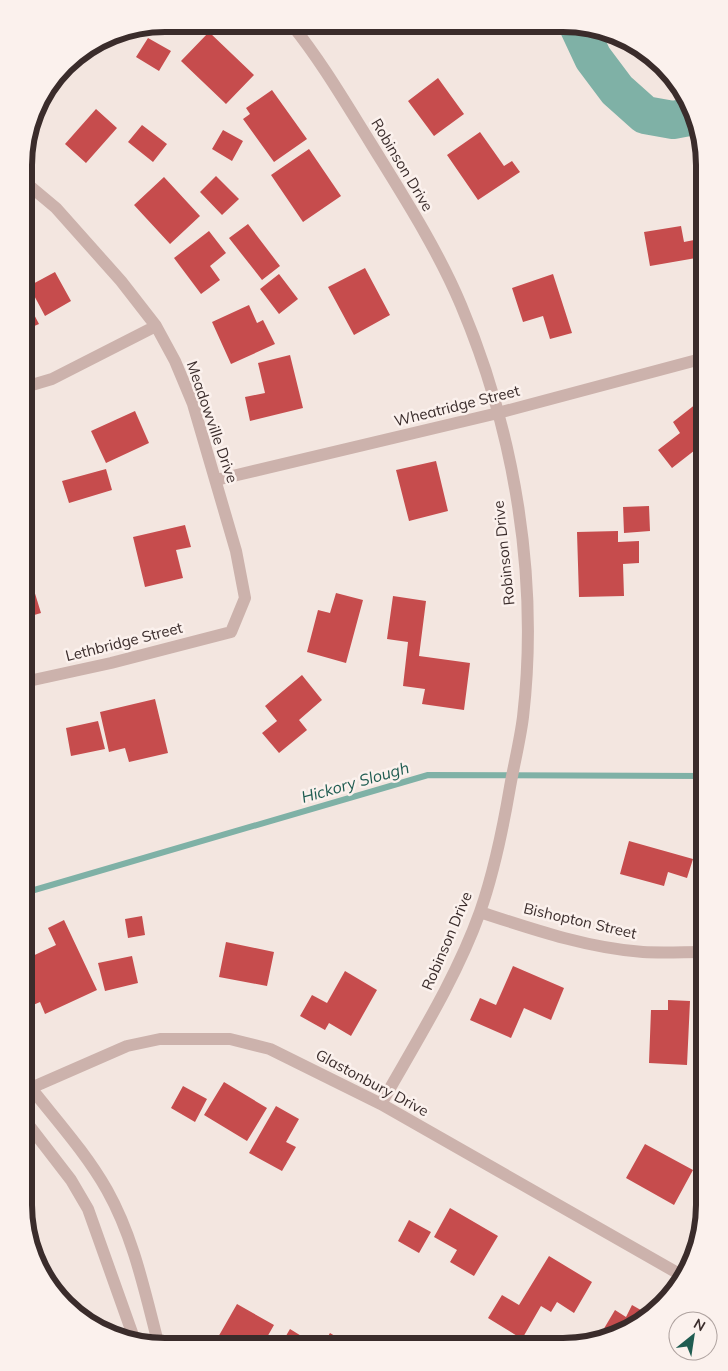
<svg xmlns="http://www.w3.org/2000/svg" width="728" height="1371" font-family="Mulish,sans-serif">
  <rect width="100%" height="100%" fill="#f3e6e0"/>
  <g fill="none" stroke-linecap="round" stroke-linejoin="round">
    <path stroke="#7fb1a6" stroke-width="6" d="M24,893L428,775L704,776"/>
    <path stroke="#7fb1a6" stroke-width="38" d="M578,26L593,58L617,90L645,115L673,120L694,116"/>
  </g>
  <path fill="#c64c4d" d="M209,32L254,75L226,104L181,61Z
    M148,38L171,51L159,71L136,57Z
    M438,78L464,114L434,136L408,101Z
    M272,90L307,139L274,162L243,119L250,114L246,108Z
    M96,109L117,128L86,163L65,144Z
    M142,125L167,144L153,162L128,142Z
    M223,130L243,141L232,161L212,149Z
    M480,132L504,166L512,161L520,172L478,200L447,155Z
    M309,149L341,196L303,222L271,175Z
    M216,176L239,199L222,215L200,192Z
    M164,177L200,216L170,244L134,205Z
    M248,224L280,266L262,280L229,238Z
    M681,226L684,242L694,240L696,258L650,266L644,232Z
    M209,231L226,253L210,266L220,280L201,294L174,258Z
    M365,268L390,315L354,335L328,287Z
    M55,272L71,301L45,316L29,286Z
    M279,274L298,299L279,314L260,289Z
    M553,274L572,333L550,339L543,316L523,322L512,288Z
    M29,305L39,324L25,330V307Z
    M249,305L257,323L263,320L275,344L231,364L212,322Z
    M290,355L303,408L250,421L245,397L265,393L258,363Z
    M701,400L704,404V443L672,468L658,450L680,433L673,422Z
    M135,411L149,443L106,463L91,431Z
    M436,461L448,511L409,521L396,470Z
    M106,469L112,490L69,503L62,481Z
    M649,506L650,531L624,533L623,507Z
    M185,525L191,547L176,550L183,578L145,587L133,537Z
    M618,531V542L639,541V563L623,564L624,596L579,597L577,532Z
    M29,574L41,613L24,618V576Z
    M336,593L363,600L346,663L307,652L318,610L330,613Z
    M393,596L426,601L419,656L470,663L464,710L422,704L425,689L403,686L408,642L387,639Z
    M302,675L322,700L299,720L307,730L279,753L262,733L277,721L265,706Z
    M155,699L168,753L129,762L125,748L109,752L100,712Z
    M98,721L105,749L71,756L66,728Z
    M24,756L32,784L24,786Z
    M629,841L693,859L687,878L668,872L664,886L620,874Z
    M142,916L145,935L128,938L125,919Z
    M64,920L97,990L45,1014L40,1002L24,1009V960L56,945L48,928Z
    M226,942L274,952L267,986L219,977Z
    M132,956L138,983L105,991L98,963Z
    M513,966L564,988L551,1020L524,1008L511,1038L470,1020L480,998L496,1005Z
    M345,971L377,990L351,1036L329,1023L325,1030L300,1016L312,995L327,1003Z
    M668,1000L690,1001L687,1065L649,1063L651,1010H668Z
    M224,1082L267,1108L247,1141L204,1115Z
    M183,1086L207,1099L195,1122L171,1108Z
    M276,1106L299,1119L286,1142L296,1147L282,1171L249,1153Z
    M645,1144L693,1170L674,1205L626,1178Z
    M450,1208L498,1236L474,1276L450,1262L457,1250L434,1237Z
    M409,1220L431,1232L419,1253L398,1241Z
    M549,1256L592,1282L574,1313L557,1302L551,1312L541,1306L522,1339L488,1318L502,1295L519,1305Z
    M237,1304L274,1325L262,1346H213Z
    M632,1305L646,1313L608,1340L596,1342L615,1310L626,1317Z
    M290,1329L311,1342L308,1346H280Z
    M330,1333L353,1347H322Z"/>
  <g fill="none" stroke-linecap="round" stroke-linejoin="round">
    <path stroke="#ccb2ac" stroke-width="12" d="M292,25C321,61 345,102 370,142C402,194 437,248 461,305C515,433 539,579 523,717C520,741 514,764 510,787C503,828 494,872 480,912C456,979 416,1042 381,1104
      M25,387L52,379L156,326
      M216,480L498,413L697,360H704
      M24,682L111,663L231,632L245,598L236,551L193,404L175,361L156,326L121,281L56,208L25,182
      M480,912C532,929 587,948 643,952C663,953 684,952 704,952
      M31,1088C57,1121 86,1153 107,1190C134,1238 145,1293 159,1346
      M24,1091L127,1046L160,1039H230L270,1049L381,1104L681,1275
      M24,1119L71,1180L88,1209L135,1341"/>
  </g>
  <g text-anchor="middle" stroke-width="5" stroke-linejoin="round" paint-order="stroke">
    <g font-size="15" fill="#3a2c2b" stroke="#fbf1ed">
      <text transform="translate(402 165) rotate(59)" y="5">Robinson Drive</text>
      <text transform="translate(457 406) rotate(-14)" y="5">Wheatridge Street</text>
      <text transform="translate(212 422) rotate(71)" y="5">Meadowville Drive</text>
      <text transform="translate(504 553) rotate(-96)" y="5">Robinson Drive</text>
      <text transform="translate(124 642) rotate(-14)" y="5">Lethbridge Street</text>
      <text transform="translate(580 921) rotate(13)" y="5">Bishopton Street</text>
      <text transform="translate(447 941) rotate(-67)" y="5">Robinson Drive</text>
      <text transform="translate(372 1083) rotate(28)" y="5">Glastonbury Drive</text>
    </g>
    <g font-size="16" font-style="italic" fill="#1f5c51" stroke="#fbf1ed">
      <text transform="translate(355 782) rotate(-16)" y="6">Hickory Slough</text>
    </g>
  </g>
  <path d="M0 0H728V1371H0ZM165 32H563A133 133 0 0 1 696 165V1205A133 133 0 0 1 563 1338H165A133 133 0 0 1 32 1205V165A133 133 0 0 1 165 32Z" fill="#fbf1ed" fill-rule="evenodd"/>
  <path fill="none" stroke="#3a2c2b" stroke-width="6" d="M165 32H563A133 133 0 0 1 696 165V1205A133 133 0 0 1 563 1338H165A133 133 0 0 1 32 1205V165A133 133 0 0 1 165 32Z"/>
  <g transform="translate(693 1336) rotate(30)"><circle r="24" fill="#fbf1ed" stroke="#aea29f"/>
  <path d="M0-4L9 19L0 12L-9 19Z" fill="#1f5c51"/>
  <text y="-8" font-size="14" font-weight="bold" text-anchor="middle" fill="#3a2c2b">N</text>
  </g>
</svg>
